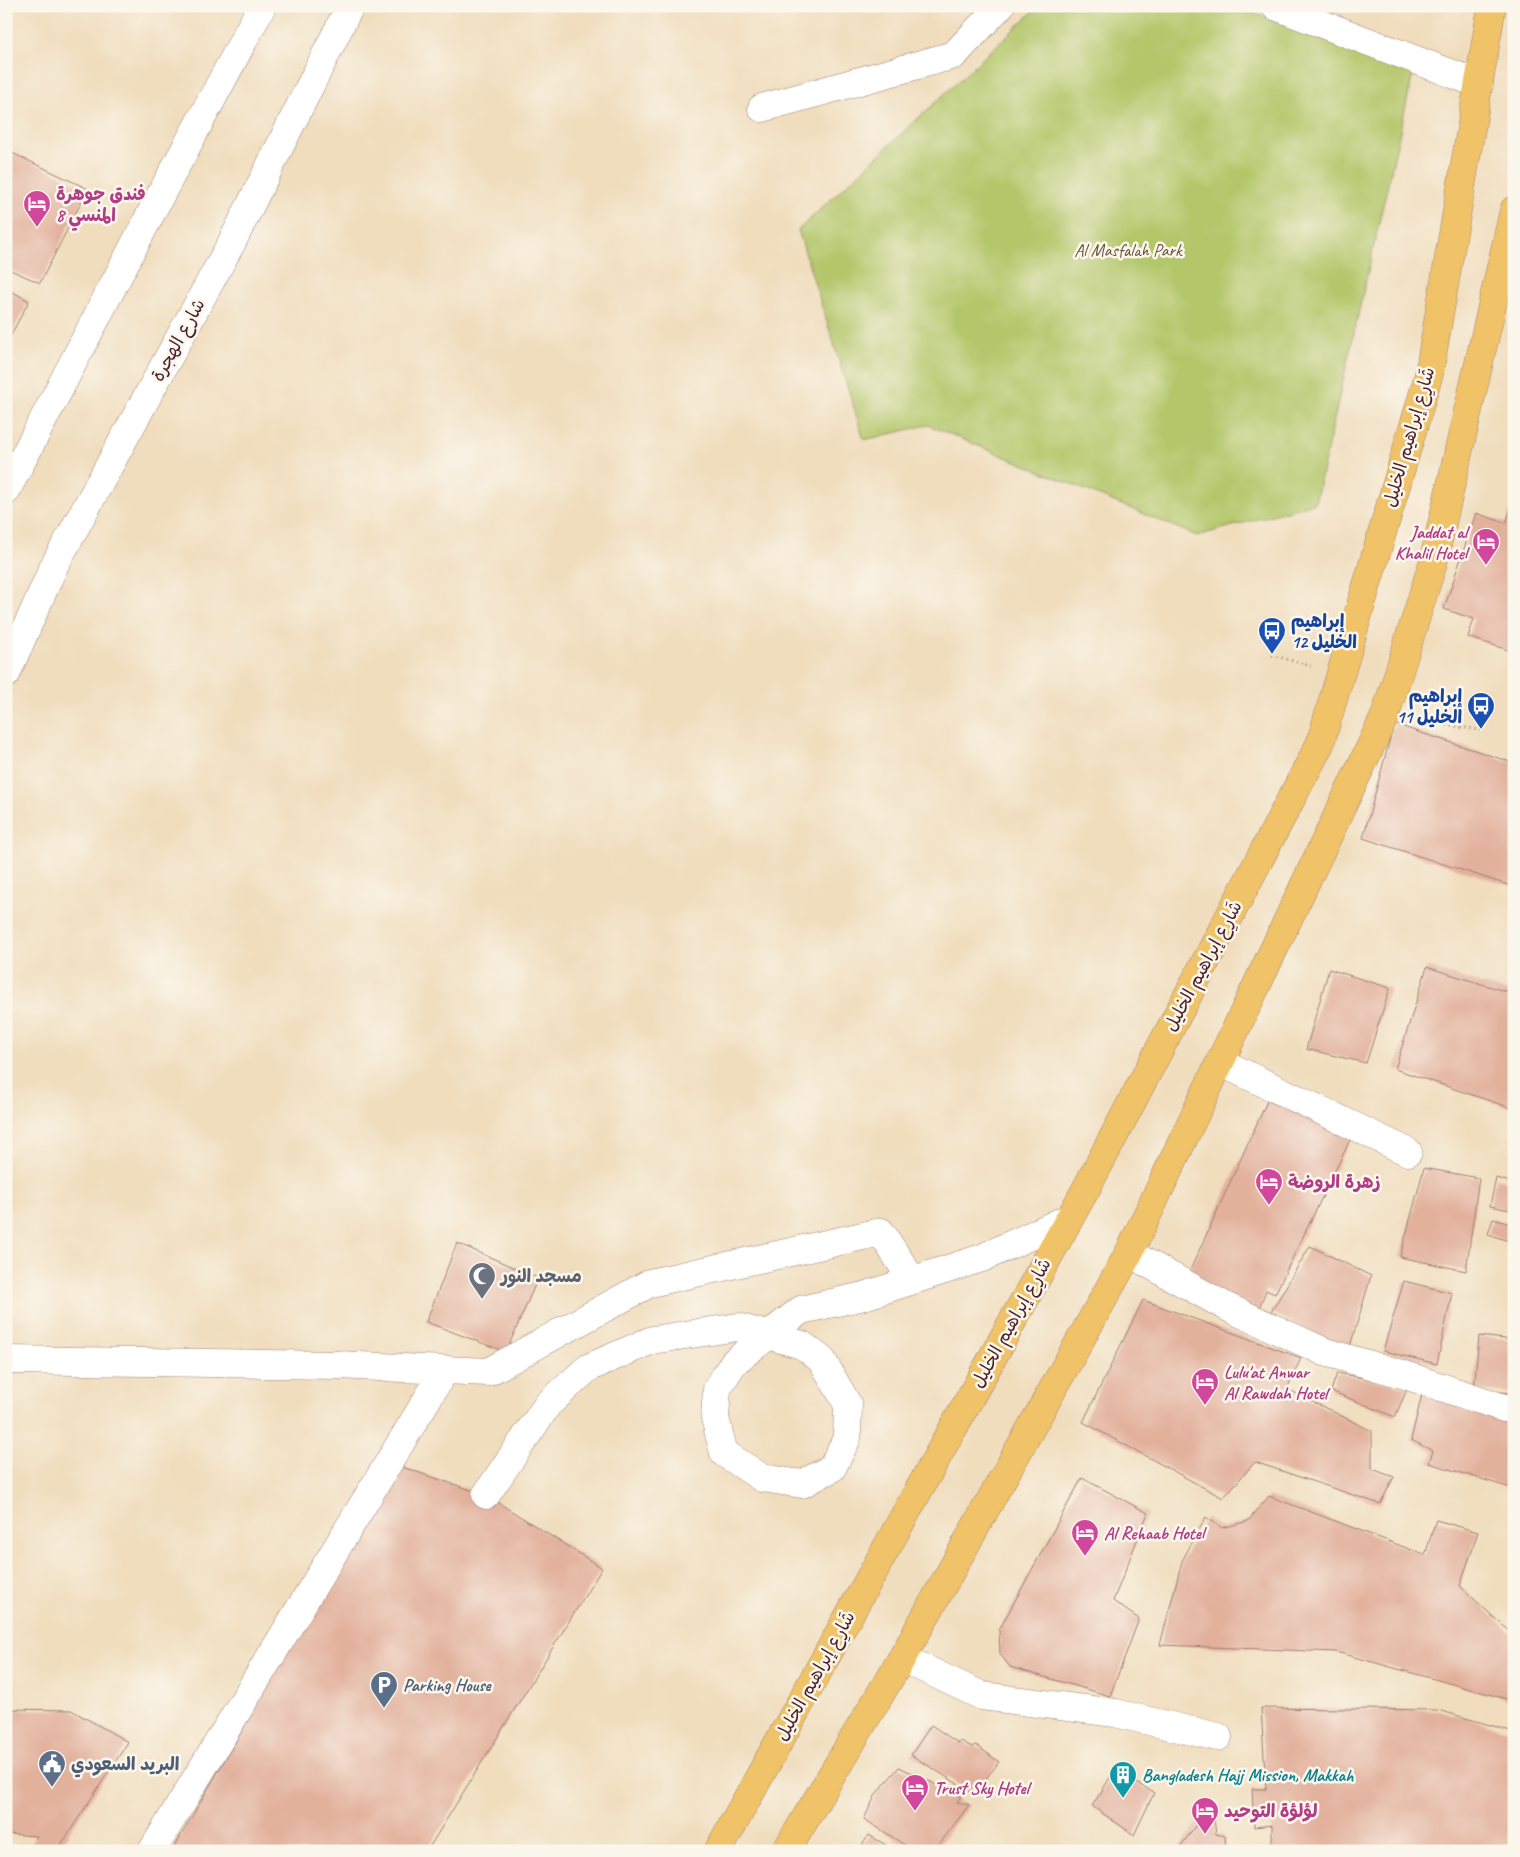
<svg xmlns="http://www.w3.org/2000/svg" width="1520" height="1857" font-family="Caveat,'Playpen Sans Arabic',sans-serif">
  <rect width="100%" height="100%" fill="#fbf7ec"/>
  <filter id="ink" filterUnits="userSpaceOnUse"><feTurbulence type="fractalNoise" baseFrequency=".02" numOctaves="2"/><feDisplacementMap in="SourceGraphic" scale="10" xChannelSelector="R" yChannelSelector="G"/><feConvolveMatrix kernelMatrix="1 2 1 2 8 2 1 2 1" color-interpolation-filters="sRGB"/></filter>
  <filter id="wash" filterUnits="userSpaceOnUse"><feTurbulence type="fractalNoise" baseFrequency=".0096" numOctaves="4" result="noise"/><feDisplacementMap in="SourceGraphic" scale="20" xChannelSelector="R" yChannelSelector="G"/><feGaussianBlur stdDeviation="1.12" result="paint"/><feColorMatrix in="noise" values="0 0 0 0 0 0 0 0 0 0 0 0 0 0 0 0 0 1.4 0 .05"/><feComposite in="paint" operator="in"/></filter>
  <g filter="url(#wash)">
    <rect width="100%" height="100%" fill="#f0ddbd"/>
    <path fill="#b3c669" stroke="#7e724a" d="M1039,6H1234L1414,70L1315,503L1197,536L928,425L864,440L798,230Z"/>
    <g id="blocks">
      <path fill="#e2b19c" d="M6,150L88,189L40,283L6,268Z
        M6,288L29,301L6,344Z
        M1511,509L1514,510V652L1468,637L1474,619L1444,609L1476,513L1506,523Z
        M1394,724L1514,763V887L1363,838Z
        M1427,967L1514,994V1109L1395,1069Z
        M1329,969L1390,988L1366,1063L1306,1049Z
        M1269,1097L1353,1134L1275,1294L1266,1290L1258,1311L1187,1277Z
        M1424,1168L1479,1178L1466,1271L1400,1257Z
        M1496,1178L1514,1183V1211L1490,1206Z
        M1493,1219L1514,1225V1243L1488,1234Z
        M457,1243L538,1278L506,1352L426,1322Z
        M1310,1246L1371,1276L1349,1350L1271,1312Z
        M1404,1281L1452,1293L1437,1364L1383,1351Z
        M1143,1300L1301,1358L1287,1389L1372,1431V1469L1394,1477L1380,1504L1255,1462L1223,1498L1083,1422Z
        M1479,1336L1514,1340V1393L1474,1390Z
        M1337,1373L1408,1387L1395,1417L1331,1391Z
        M1423,1390L1514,1423V1489L1429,1463L1433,1451L1411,1440Z
        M396,1465L486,1495L602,1568L427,1851H172Z
        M1082,1478L1148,1513L1113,1601L1139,1619L1110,1696L1010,1667L1000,1654L999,1630Z
        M1269,1496L1425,1555L1436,1520L1478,1532L1460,1586L1514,1636V1701L1336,1652L1160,1645L1182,1561L1206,1517L1222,1528L1248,1521Z
        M1261,1708L1438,1710L1514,1732V1851H1272V1825L1254,1827L1252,1789H1266Z
        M6,1709L71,1710L128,1742L57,1851H27L37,1836L6,1834Z
        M931,1725L958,1743L961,1741L972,1747L976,1745L999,1762L974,1794L911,1755Z
        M899,1767L961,1796L957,1802L969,1805L934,1851H914L864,1819L876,1794Z
        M1115,1770L1154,1793L1134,1835L1092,1806Z
        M1214,1820L1216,1834L1225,1836L1226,1851H1177L1196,1825Z
        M869,1835L896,1851H858Z"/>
    </g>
  </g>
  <g filter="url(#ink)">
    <use href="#blocks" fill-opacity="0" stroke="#9d7e74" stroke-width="1"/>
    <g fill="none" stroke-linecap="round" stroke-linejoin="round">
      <defs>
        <path id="minor" d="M1275,6L1479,84
          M762,108L954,55L1000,6
          M6,491L161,194L262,6
          M6,674L54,566L232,242L350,6
          M1220,1062L1408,1152
          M1129,1253L1227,1307L1325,1352L1402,1374L1504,1408H1514
          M6,1360L338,1365L488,1372L650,1283L881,1232L912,1280
          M486,1495L548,1404L588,1368L652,1340L738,1327L802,1345L822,1360L848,1405L847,1438L832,1468L802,1484L762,1478L724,1453L715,1418L717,1389L734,1362L801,1310L864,1296L982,1258L1069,1218
          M902,1658L982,1696L1115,1713L1218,1737
          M152,1851L445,1370"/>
        <path id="major" d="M718,1851L1086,1189L1320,744L1429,374L1492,6
          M786,1851L902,1658L1129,1253L1385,716L1433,563L1514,210"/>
      </defs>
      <use href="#minor" stroke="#9d7e74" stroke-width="29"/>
      <use href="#major" stroke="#9d7e74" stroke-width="29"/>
      <path stroke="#9d7e74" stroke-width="3" stroke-dasharray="1 4" stroke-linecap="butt" d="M1272,655L1311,666
        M1416,721L1481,730"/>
      <use href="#minor" stroke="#fff" stroke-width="28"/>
      <use href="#major" stroke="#f0c369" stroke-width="28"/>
    </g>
  </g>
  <defs>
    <symbol id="hotel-pin" viewBox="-11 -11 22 30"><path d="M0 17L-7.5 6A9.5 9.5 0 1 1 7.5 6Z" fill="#d1479c" stroke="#fbf7ec"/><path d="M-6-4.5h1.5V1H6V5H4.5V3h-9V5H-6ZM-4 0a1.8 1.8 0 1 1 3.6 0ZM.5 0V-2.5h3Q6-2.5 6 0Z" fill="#fff"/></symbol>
    <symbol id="bus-pin" viewBox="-11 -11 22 30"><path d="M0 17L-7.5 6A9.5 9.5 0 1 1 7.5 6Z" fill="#1a4fb4" stroke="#fbf7ec"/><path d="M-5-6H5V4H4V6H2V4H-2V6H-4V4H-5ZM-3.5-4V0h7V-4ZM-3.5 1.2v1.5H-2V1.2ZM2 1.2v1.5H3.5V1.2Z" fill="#fff"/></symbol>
    <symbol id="mosque-pin" viewBox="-11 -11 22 30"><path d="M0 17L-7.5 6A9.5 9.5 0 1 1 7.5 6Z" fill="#6b7280" stroke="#fbf7ec"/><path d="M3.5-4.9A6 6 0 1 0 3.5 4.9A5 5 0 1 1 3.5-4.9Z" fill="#fff"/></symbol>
    <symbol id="parking-pin" viewBox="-11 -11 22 30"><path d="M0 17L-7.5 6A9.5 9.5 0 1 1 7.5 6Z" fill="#5c6f8a" stroke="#fbf7ec"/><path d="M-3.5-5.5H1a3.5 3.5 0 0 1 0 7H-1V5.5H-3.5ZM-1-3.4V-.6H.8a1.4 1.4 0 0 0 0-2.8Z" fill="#fff"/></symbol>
    <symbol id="civic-pin" viewBox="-11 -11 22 30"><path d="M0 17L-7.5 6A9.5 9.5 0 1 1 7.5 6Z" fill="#5c6f8a" stroke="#fbf7ec"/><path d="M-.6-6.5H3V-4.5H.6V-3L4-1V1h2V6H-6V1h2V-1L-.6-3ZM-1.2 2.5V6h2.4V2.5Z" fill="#fff"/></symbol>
    <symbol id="building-pin" viewBox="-11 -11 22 30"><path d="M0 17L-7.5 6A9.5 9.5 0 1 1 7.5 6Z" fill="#0f9aa8" stroke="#fbf7ec"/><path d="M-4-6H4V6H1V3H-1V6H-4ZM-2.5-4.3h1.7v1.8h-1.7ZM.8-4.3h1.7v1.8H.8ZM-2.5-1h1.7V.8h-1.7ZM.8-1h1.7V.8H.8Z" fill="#fff"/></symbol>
  </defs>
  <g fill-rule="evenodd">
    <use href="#hotel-pin" x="21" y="188" width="32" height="43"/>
    <use href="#hotel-pin" x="1470" y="526" width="32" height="43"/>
    <use href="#bus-pin" x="1256" y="615" width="32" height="43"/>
    <use href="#bus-pin" x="1465" y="690" width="32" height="43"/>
    <use href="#hotel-pin" x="1253" y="1166" width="32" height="43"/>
    <use href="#mosque-pin" x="466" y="1260" width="32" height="43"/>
    <use href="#hotel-pin" x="1189" y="1366" width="32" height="43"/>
    <use href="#hotel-pin" x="1069" y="1517" width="32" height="43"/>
    <use href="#parking-pin" x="368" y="1669" width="32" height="43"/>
    <use href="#civic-pin" x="36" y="1748" width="32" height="43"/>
    <use href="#building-pin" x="1107" y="1759" width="32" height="43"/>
    <use href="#hotel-pin" x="899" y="1772" width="32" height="43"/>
    <use href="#hotel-pin" x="1189" y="1795" width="32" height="43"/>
  </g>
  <g text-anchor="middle" stroke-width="5" stroke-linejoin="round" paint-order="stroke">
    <g font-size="18" font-weight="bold" fill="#b23c85" stroke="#fbf7ec" text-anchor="start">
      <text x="56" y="200">فندق جوهرة<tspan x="56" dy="21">المنسي 8</tspan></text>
      <text x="1467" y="538" text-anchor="end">Jaddat al<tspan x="1467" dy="21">Khalil Hotel</tspan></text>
      <text x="1288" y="1188">زهرة الروضة</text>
      <text x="1224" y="1378">Lulu'at Anwar<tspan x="1224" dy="21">Al Rawdah Hotel</tspan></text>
      <text x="1104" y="1539">Al Rehaab Hotel</text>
      <text x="934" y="1794">Trust Sky Hotel</text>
      <text x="1224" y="1817">لؤلؤة التوحيد</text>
    </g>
    <g font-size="18" fill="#6a513e" stroke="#fbf7ec">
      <text x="1128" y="256">Al Masfalah Park</text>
    </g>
    <g font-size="18" fill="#4a1f2b" stroke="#fbf7ec">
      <text transform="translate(178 340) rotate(-61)" y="6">شارع الهجرة</text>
      <text transform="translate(1409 437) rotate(-74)" y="6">شَارِع إبراهيم الخليل</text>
      <text transform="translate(1203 966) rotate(-62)" y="6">شَارِع إبراهيم الخليل</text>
      <text transform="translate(1011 1323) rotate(-61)" y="6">شَارِع إبراهيم الخليل</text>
      <text transform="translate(815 1676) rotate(-61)" y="6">شَارِع إبراهيم الخليل</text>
    </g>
    <g font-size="18" font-weight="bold" fill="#164399" stroke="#fbf7ec" text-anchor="start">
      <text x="1291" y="627">إبراهيم<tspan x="1291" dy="21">الخليل 12</tspan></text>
      <text x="1462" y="702" text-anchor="end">إبراهيم<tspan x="1462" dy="21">الخليل 11</tspan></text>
    </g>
    <g font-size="18" font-weight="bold" fill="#5b616d" stroke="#fbf7ec" text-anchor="start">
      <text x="501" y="1282">مسجد النور</text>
    </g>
    <g font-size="18" font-weight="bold" fill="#4e5e75" stroke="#fbf7ec" text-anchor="start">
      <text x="403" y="1691">Parking House</text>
      <text x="71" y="1770">البريد السعودي</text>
    </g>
    <g font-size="18" font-weight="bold" fill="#0d838f" stroke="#fbf7ec" text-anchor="start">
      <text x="1142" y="1781">Bangladesh Hajj Mission, Makkah</text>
    </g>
  </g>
  <rect width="1520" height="1857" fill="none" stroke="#fbf7ec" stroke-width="25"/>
</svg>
